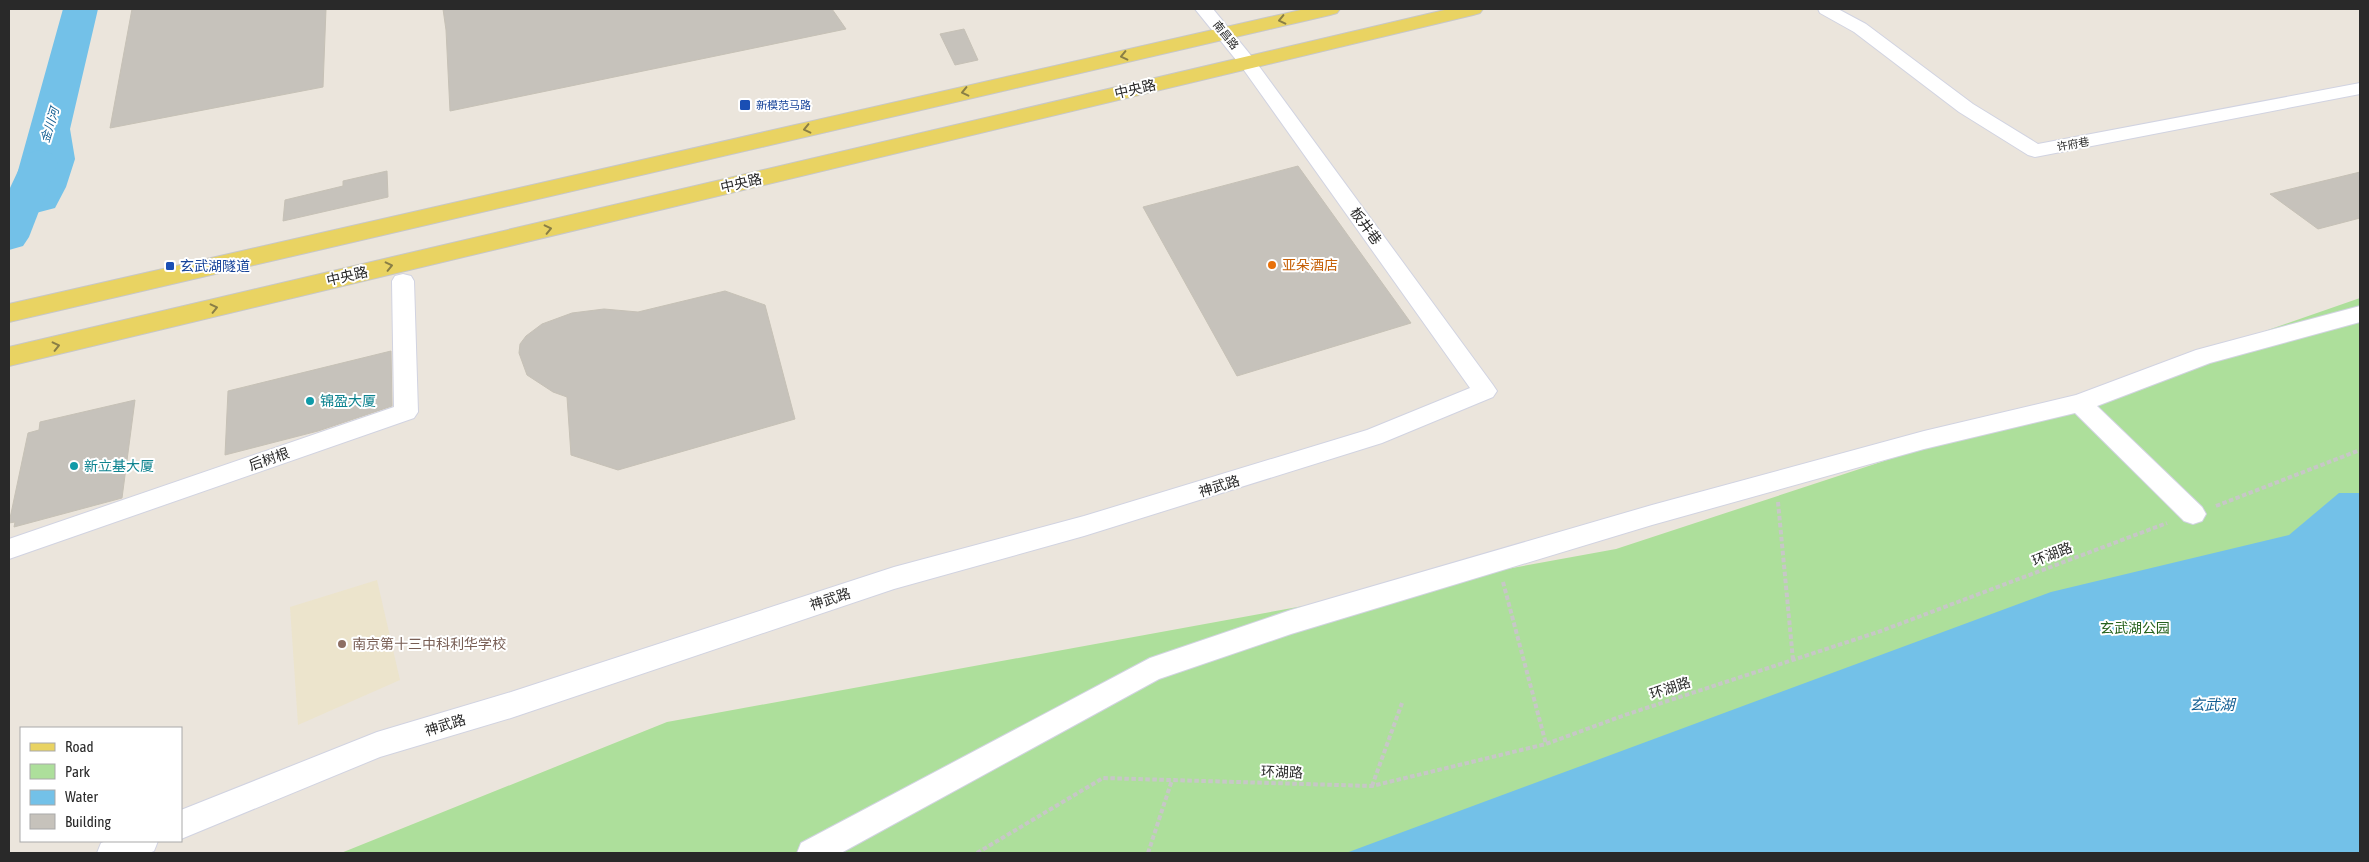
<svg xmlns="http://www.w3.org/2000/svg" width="2369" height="862" font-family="'Asap Condensed','Noto Sans SC',sans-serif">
  <rect width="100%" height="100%" fill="#ebe5dc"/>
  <path fill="#ece4cc" d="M377,580L400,680L298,725L290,607Z"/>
  <path fill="#addf9b" d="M2360,298V853H341L667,722L1616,549L2012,419Z"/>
  <path fill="#73c1e8" d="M63,9H98L70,129L75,159L66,187L55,208L9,220V203Z
    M2339,493H2360V853H1346L2051,592L2289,535Z"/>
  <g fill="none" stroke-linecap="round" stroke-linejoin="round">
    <path fill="#73c1e8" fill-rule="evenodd" d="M39,150L52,154L58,162L29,237L23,246L9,250V190L26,154Z"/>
  </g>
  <path fill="#c6c2bb" stroke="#c6c1b6" d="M132,9H326L323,87L110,128Z
    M443,9H832L846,29L450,111L446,30Z
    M964,29L978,60L955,65L940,34Z
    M1298,166L1411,323L1237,376L1143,207Z
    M387,171L388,197L283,221L285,200L343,186V181Z
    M2360,172V218L2318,229L2270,194Z
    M725,291L765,305L795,419L618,470L571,455L567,397L553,392L527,375L519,353L520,344L526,336L542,324L572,313L604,309L638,312Z
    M391,351L392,406L318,431L225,455L228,391Z
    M135,400L122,498L14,527L15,522L9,523L28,433L39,430L40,422Z"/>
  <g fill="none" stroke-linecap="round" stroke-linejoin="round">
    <defs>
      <path id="minor" d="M1195,9H1213L1253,58L1493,385L1497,391L1493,397L1382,443L1084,536L894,589L511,718L380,757L181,839V810L377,732L511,692L894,567L1084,516L1367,430L1470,388L1241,66Z
        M1818,9H1838L1866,24L1973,104L2038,144L2360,83V94L2035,157L2028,155L1959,112L1854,32L1820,13Z
        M403,274L411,276L414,281L418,412L414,418L9,559V539L394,407L392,281L395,276Z
        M2360,306V322L2210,363L2097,406L2202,507L2206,514L2202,521L2193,524L2184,521L2075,413L1924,449L1652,525L1291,634L1159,679L841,853H797L801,843L1150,658L1291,610L1652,505L1924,431L2076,395L2196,350Z
        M106,841H158L154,851L149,853H97L101,843Z"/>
      <path id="major" d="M1305,9H1340L1337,13L1330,15L9,322V304Z
        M1449,9H1483L1480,13L1473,15L9,366V347Z"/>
    </defs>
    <use href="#minor" stroke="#d1d3e1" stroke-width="2"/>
    <use href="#major" stroke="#c7c7c7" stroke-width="2"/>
    <path stroke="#c7c7c7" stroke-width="4" stroke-dasharray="4.5 2.5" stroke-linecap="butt" d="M1778,502L1793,660
      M2216,506L2360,450
      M1503,582L1546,744
      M1372,786L1402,703
      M977,853L1103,778L1372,786L1546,744L1625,715L1881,631L2167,523
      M1148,853L1172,780"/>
    <use href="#minor" fill="#fff" fill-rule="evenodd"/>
    <use href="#major" fill="#e9d362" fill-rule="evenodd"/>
  </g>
  <defs><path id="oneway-chevron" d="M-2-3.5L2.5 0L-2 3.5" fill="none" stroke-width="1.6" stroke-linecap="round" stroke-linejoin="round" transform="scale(1.25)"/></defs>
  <g stroke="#897e46">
    <use href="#oneway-chevron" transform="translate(1282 20) rotate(167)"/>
    <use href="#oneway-chevron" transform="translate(1124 56) rotate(167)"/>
    <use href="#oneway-chevron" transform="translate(965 92) rotate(167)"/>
    <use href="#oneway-chevron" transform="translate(807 129) rotate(167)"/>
    <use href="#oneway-chevron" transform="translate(548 229) rotate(-13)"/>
    <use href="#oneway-chevron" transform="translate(389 266) rotate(-13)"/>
    <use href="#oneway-chevron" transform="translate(214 308) rotate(-13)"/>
    <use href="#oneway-chevron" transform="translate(56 346) rotate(-13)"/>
  </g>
  <g fill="#1a4fb4" stroke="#fff" stroke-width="2">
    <rect x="739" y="99" width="12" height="12" rx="2.5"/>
    <rect x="165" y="261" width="10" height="10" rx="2.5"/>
  </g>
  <circle fill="#e8710a" stroke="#fff" stroke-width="2" cx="1272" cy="265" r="5"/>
  <g fill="#0f9aa8" stroke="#fff" stroke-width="2">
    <circle cx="310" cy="401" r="5"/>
    <circle cx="74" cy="466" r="5"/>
  </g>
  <circle fill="#8d6e63" stroke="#fff" stroke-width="2" cx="342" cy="644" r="5"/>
  <g text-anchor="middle" stroke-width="4" stroke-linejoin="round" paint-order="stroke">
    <g font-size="11" fill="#292929" stroke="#fff">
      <text transform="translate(1226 35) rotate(51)" y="4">南昌路</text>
      <text transform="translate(2073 144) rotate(-10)" y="4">许府巷</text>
    </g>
    <g font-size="11" fill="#164399" stroke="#fff" text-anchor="start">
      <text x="756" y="109">新模范马路</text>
    </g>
    <g font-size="12" font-style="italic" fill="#145f93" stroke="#fff">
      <text transform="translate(50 125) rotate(-73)" y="4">金川河</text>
    </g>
    <g font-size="14" fill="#292929" stroke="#fff">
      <text transform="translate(1135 89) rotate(-13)" y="5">中央路</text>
      <text transform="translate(741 183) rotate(-13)" y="5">中央路</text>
      <text transform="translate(1366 226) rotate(54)" y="5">板井巷</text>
      <text transform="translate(347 276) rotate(-13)" y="5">中央路</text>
      <text transform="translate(269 459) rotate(-19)" y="5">后树根</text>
      <text transform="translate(1219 486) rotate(-17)" y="5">神武路</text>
      <text transform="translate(2052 554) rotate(-21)" y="5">环湖路</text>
      <text transform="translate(830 599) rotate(-18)" y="5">神武路</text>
      <text transform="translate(1670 688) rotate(-18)" y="5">环湖路</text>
      <text transform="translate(445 725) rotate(-17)" y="5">神武路</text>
      <text transform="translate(1282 772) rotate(2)" y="5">环湖路</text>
    </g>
    <g font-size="14" fill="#c56008" stroke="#fff" text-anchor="start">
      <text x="1282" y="270">亚朵酒店</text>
    </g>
    <g font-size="14" fill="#164399" stroke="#fff" text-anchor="start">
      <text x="180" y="271">玄武湖隧道</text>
    </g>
    <g font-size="14" fill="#0d838f" stroke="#fff" text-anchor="start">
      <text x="320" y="406">锦盈大厦</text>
      <text x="84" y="471">新立基大厦</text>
    </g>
    <g font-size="14" fill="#27621d" stroke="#fff">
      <text x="2135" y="633">玄武湖公园</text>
    </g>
    <g font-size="14" fill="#785e54" stroke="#fff" text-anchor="start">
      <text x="352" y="649">南京第十三中科利华学校</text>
    </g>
    <g font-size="15" font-style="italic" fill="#145f93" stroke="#fff">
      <text x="2212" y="710">玄武湖</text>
    </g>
  </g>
  <rect width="2369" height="862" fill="none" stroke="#292929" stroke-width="20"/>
  <rect x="20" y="727" width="162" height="115" fill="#ffffff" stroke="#a9a9a9"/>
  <rect x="30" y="743" width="25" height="8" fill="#e9d362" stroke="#a9a9a9"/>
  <text x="65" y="752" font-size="15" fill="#292929">Road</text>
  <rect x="30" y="764" width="25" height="15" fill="#addf9b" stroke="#a9a9a9"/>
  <text x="65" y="777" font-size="15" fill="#292929">Park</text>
  <rect x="30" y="790" width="25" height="15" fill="#73c1e8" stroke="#a9a9a9"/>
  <text x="65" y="802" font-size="15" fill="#292929">Water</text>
  <rect x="30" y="814" width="25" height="15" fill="#c6c2bb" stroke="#a9a9a9"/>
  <text x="65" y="827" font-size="15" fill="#292929">Building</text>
</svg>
